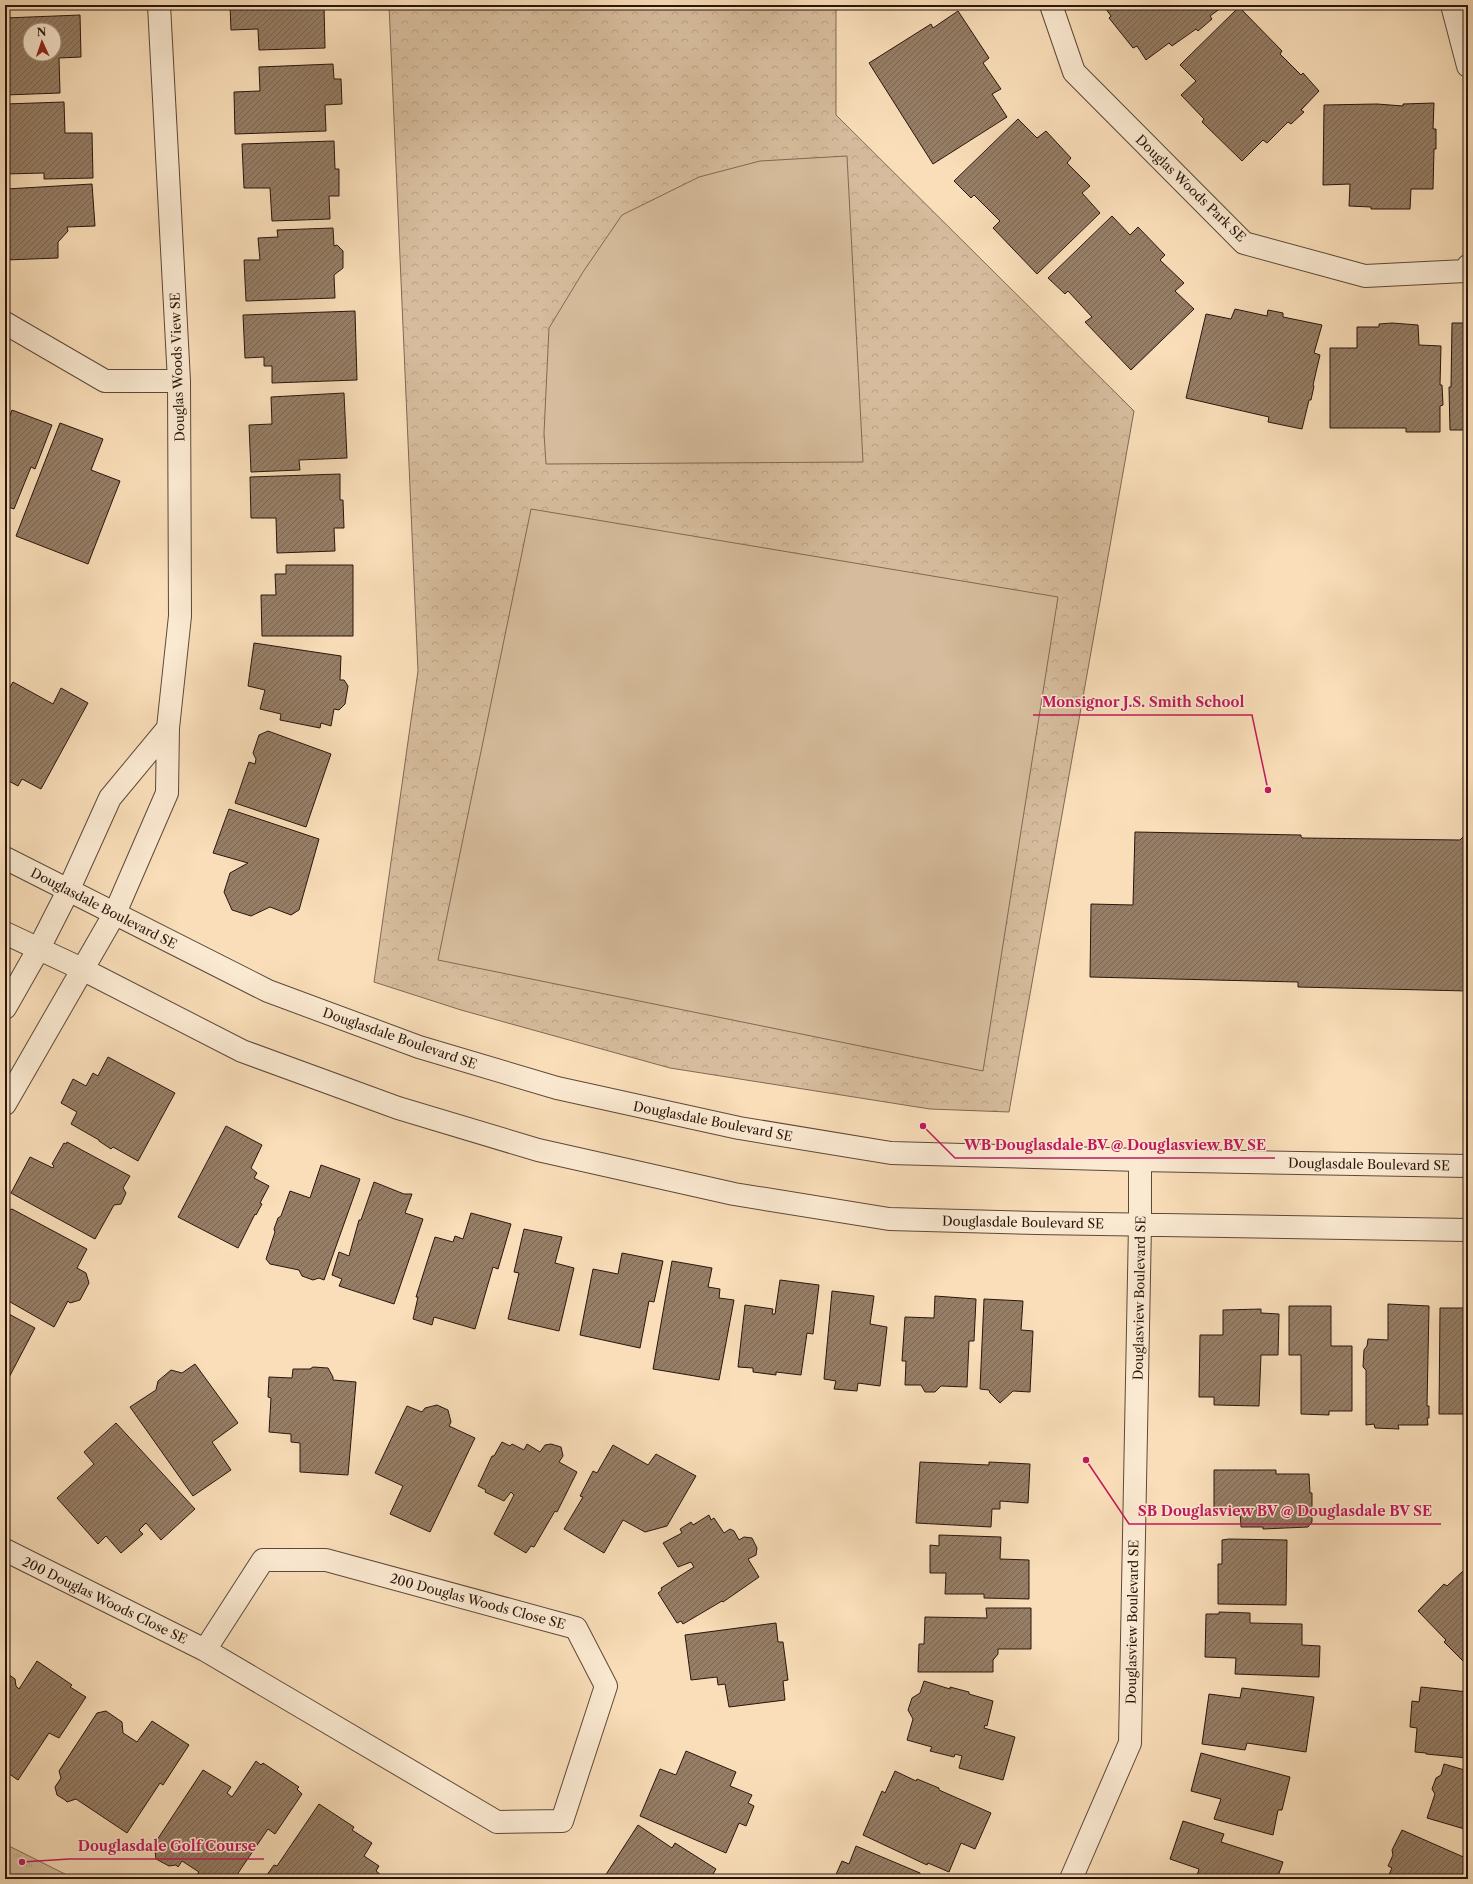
<svg xmlns="http://www.w3.org/2000/svg" width="1473" height="1884" font-family="'Libre Caslon Text',serif">
  <defs>
    <pattern id="grass-tufts" width="24" height="20" patternUnits="userSpaceOnUse"><rect width="24" height="20" fill="#d6bc9c"/><path d="M3 7l-1-3M5 7V3M7 7l1-3M15 17l-1-3M17 17v-4M19 17l1-3" fill="none" stroke="#b8a185"/></pattern>
    <pattern id="forest-crowns" width="20" height="18" patternUnits="userSpaceOnUse"><rect width="20" height="18" fill="#d6bc9c"/><path d="M2 6a3 3 0 1 1 6 0M12 15a3 3 0 1 1 6 0" fill="none" stroke="#b8a185"/></pattern>
    <pattern id="building-hatch" width="6" height="6" patternUnits="userSpaceOnUse"><rect width="6" height="6" fill="#967e66"/><path d="M-1 1l2-2M0 6l6-6M5 7l2-2" fill="none" stroke="#7b6652"/></pattern>
  </defs>
  <rect width="100%" height="100%" fill="#f9deb9"/>
  <filter id="stains"><feTurbulence type="fractalNoise" baseFrequency=".005" numOctaves="4"/><feColorMatrix values="0 0 0 0 .2 0 0 0 0 .09 0 0 0 0 .02 0 0 0 .5 -.17"/></filter>
  <radialGradient id="worn" r=".72"><stop offset=".6" stop-color="#630" stop-opacity="0"/><stop offset="1" stop-color="#630" stop-opacity=".3"/></radialGradient>
  <path fill="url(#grass-tufts)" stroke="#806954" d="M5,1844L75,1879H5Z"/>
  <path fill="url(#forest-crowns)" stroke="#806954" d="M389,5H836V115L1134,411L1009,1112L930,1109L670,1068L461,1010L374,982L418,671Z"/>
  <path fill="#d6bc9c" stroke="#806954" d="M847,156L863,462L546,464L544,433L549,328L583,272L622,215L699,177L760,161Z
    M531,509L1058,597L983,1071L438,960Z"/>
  <path fill="url(#building-hatch)" stroke="#2a160c" fill-rule="evenodd" d="M230,5H324L325,48L259,50L258,29L231,30Z
    M1103,5H1225L1210,16L1212,19L1198,31L1196,29L1172,46L1169,43L1146,60L1137,46L1133,48L1109,18L1111,16Z
    M1239,7L1282,51L1280,54L1301,75L1303,73L1319,91L1301,110L1304,112L1291,124L1288,122L1267,143L1263,140L1242,161L1202,122L1204,119L1181,95L1196,81L1180,65Z
    M958,11L989,58L983,63L1001,89L992,94L1007,117L933,164L869,63L931,24L933,28Z
    M80,15L81,57L59,58L60,93L5,95V18ZM30,30H54V54H30Z
    M333,64L334,79H341L342,104L325,105L326,131L235,134L234,92L260,91L259,67Z
    M64,102L65,133H92L93,178L44,179V173L5,174V104Z
    M1434,103L1433,129H1436V149H1434L1433,189H1411L1410,209H1371V207L1349,206L1350,184L1323,185L1324,105L1377,104L1403,106V104Z
    M1018,119L1037,138L1046,131L1071,158L1067,163L1090,186L1082,193L1100,213L1037,274L993,228L1000,221L974,195L971,198L954,181Z
    M334,141L335,169H339V196H329L330,219L272,221L270,188H244L242,144Z
    M92,184L95,226L67,227L68,231L58,242V258L6,260L5,219L8,218L6,189Z
    M1112,216L1130,235L1138,227L1165,255L1160,260L1184,283L1175,291L1194,309L1131,370L1085,322L1092,317L1068,291L1065,294L1048,278Z
    M333,228L334,246L337,245L343,251V268L334,275L335,298L246,301L244,260H260L258,238L278,237L277,230Z
    M1235,309L1267,316L1268,310L1283,313V317L1322,325L1314,353L1320,355L1313,385L1314,386L1311,400H1309L1302,429L1268,422L1269,417L1186,398L1206,314L1231,319Z
    M355,311L357,380L272,383V366H264V357L245,358L243,315Z
    M1392,323L1418,325L1419,345L1441,346L1440,385H1442L1443,405L1440,406V432H1406V428H1330V348H1357V327H1379V324Z
    M1452,323H1468V430H1450L1449,387H1451Z
    M344,393L347,458L299,460L300,470L251,472L249,425L272,424L271,397Z
    M12,410L52,425L35,469L31,467L14,509L5,506V428Z
    M60,423L103,439L91,470L120,481L88,564L16,536Z
    M340,474V500H343L344,528H334L335,551L277,553L276,518H251L250,477Z
    M286,565H353V636H262L261,595H276L275,574H286Z
    M254,643L341,656L340,680H344L348,686L345,704L339,710L334,709L331,726L321,723L320,728L280,720L281,714L260,709L265,690L248,686Z
    M13,682L53,704L61,688L88,703L41,789L22,779L18,786L5,779V696Z
    M268,731L331,754L306,827L235,803L249,762L255,764L256,759L253,753L259,735Z
    M229,809L319,839L299,910L291,915L270,907L251,916L232,910L224,892L230,873L248,863L213,853Z
    M1135,832L1301,835V837L1303,838L1460,840L1468,832V991L1298,987V982L1090,977L1091,904L1133,905Z
    M108,1057L175,1093L138,1161L113,1147L111,1149L99,1141V1140L71,1124L77,1112L61,1103L73,1079L86,1086L93,1073L98,1076Z
    M226,1126L262,1145L251,1168L257,1173L254,1178L269,1186L260,1203L262,1204L256,1215L255,1214L238,1248L178,1217Z
    M67,1142L130,1176L123,1188L126,1193L121,1204L114,1205L95,1239L11,1193L30,1157L53,1168L54,1166L52,1164L64,1143L66,1144Z
    M321,1165L360,1179L324,1280L319,1278L313,1280L302,1276L299,1270L270,1264L266,1259L275,1232L274,1229L278,1218L281,1216L290,1191L310,1198Z
    M374,1182L404,1194H412L405,1213L423,1219L394,1304L339,1286L342,1279L332,1275L339,1252L349,1256L359,1220H361Z
    M12,1209L87,1249L77,1268L86,1273L89,1283L80,1300L70,1303L68,1301L54,1327L5,1299V1212Z
    M471,1213L511,1224L498,1269L493,1267L475,1329L434,1317L432,1325L413,1319L418,1297H416L435,1237L453,1242L455,1236L463,1239Z
    M524,1229L562,1237L555,1263L574,1268L559,1331L508,1319L519,1273L514,1272Z
    M622,1253L663,1261L654,1302L649,1301L640,1348L580,1335L593,1269L618,1274Z
    M672,1261L712,1268L708,1287L720,1289L719,1298L734,1300L719,1380L653,1369Z
    M780,1280L819,1285L813,1334L807,1333L801,1375L776,1372V1375L753,1372V1368L738,1367L745,1305L773,1309L772,1314H775Z
    M832,1291L874,1296L870,1324L887,1327L880,1386L858,1383L857,1391L834,1389L836,1381L824,1379Z
    M935,1296L976,1299L974,1341H969L967,1387L941,1386L935,1392H925L921,1385H905L906,1361H902L905,1317L934,1318Z
    M984,1299L1023,1301L1021,1330L1033,1331L1030,1392L1013,1391L1000,1403L990,1393L989,1390L980,1389Z
    M1388,1304L1429,1306L1427,1406H1429V1418H1427L1428,1425H1398L1399,1429L1375,1428L1374,1424L1366,1425V1370L1363,1367L1364,1350L1367,1346L1368,1339L1388,1340Z
    M1289,1306H1331V1346H1352V1411H1329V1415L1301,1414V1355H1289Z
    M1440,1308H1468V1414H1439Z
    M1261,1309V1313L1279,1314L1278,1355H1261L1259,1406L1216,1405H1214V1397H1199L1200,1335H1223V1310Z
    M5,1312L35,1328L5,1385Z
    M195,1364L238,1423L212,1442L231,1470L193,1496L130,1407L156,1390L158,1381L171,1370L182,1373Z
    M313,1367L328,1368L333,1377V1380L356,1382L348,1475L300,1472V1443L291,1442V1434L269,1432L271,1398L268,1397L269,1377L292,1378L293,1369H310Z
    M437,1405L448,1410L451,1422L449,1426L475,1438L430,1532L390,1514L403,1486L375,1473L407,1406L422,1412L425,1408Z
    M116,1423L195,1509L161,1540L146,1523L139,1530L143,1534L121,1553L106,1536L98,1544L57,1498L94,1464L84,1452Z
    M502,1442L510,1446L512,1444L524,1450L527,1444L540,1452L545,1445L551,1444L561,1447L563,1456L559,1462L577,1472L557,1512L555,1511L534,1547L531,1546L526,1553L494,1534L514,1495L511,1492L504,1501L485,1492L486,1490L478,1486L492,1456H494Z
    M613,1445L648,1465L656,1454L696,1476L667,1526L645,1532L623,1520L604,1553L564,1529L583,1497L580,1496L593,1471L597,1473Z
    M920,1462L989,1465V1462L1030,1464L1028,1503L1000,1501V1509H992L991,1527L916,1523Z
    M1214,1470H1276V1474H1309L1310,1493H1312V1522L1308,1527L1263,1529V1527H1241L1240,1510H1214Z
    M709,1515L711,1520L714,1518L724,1533L730,1529L734,1531L739,1540L744,1537L752,1538L757,1548L756,1555L748,1559L759,1577L723,1602L722,1601L683,1624L681,1621L677,1623L658,1593L662,1590L661,1588L694,1567L691,1562L678,1567L663,1543L682,1533L680,1529L691,1522L693,1525Z
    M939,1535L1001,1537L1000,1559L1029,1560V1599L984,1598V1594H945L946,1573H930V1545L939,1546Z
    M1229,1539L1287,1540L1286,1605L1218,1604V1564H1222V1540Z
    M1463,1571L1468,1575V1666L1444,1642L1446,1640L1418,1611L1444,1584L1447,1586Z
    M986,1608H1031V1649H998V1654L993,1660V1672H918L919,1644H924L925,1617L987,1618Z
    M1219,1612L1250,1613V1623L1302,1624V1645L1320,1646L1319,1677L1235,1674L1236,1658L1205,1657L1206,1614H1219Z
    M776,1623L778,1642H783L788,1680L783,1681L785,1700L729,1707L725,1684L718,1685L717,1677L691,1680L685,1635Z
    M37,1661L72,1685L70,1687L86,1697L59,1738L49,1733L18,1780L5,1771V1672L15,1679L16,1686L19,1689Z
    M924,1681L950,1689V1687L969,1692V1694L993,1701L987,1726L985,1725L984,1728L1015,1737L1003,1780L959,1768L962,1756L955,1754L954,1757L930,1751L932,1747L907,1740L913,1719L908,1710L912,1698L920,1693Z
    M1421,1687L1468,1692V1758L1426,1754V1753L1415,1752L1417,1728L1410,1727L1412,1701L1419,1702Z
    M1242,1688L1314,1697L1306,1752L1247,1743L1245,1750L1202,1744L1209,1694L1240,1698Z
    M106,1711L122,1722L123,1733L137,1742L152,1721L189,1745L163,1785L160,1783L127,1833L76,1799L67,1802L65,1800L57,1795L55,1787L61,1778L59,1771L97,1713Z
    M686,1751L736,1772L730,1786L752,1795L748,1803L754,1806L746,1826L739,1823L726,1853L640,1816L660,1769L676,1775Z
    M1201,1753L1290,1777L1282,1810H1278L1273,1835L1214,1819L1221,1799L1191,1791Z
    M256,1761L261,1765L263,1763L299,1787L297,1789L302,1794L275,1834L268,1829L234,1879H199L195,1877L199,1872L182,1861L178,1867L176,1865L169,1866L156,1859L155,1851L151,1849L203,1770L231,1787L227,1793L232,1797Z
    M1444,1764L1468,1771V1830L1427,1818L1435,1794L1432,1789L1436,1778L1441,1775Z
    M895,1771L916,1781L917,1779L939,1788V1790L991,1813L975,1849L961,1843L949,1872L928,1863L927,1865L863,1835L882,1791L885,1793Z
    M319,1804L354,1827L352,1830L372,1843L364,1856L379,1866L376,1871L386,1879H264L274,1865L277,1866Z
    M1183,1821L1224,1834L1221,1842L1283,1862L1277,1879H1196L1199,1869L1170,1859Z
    M638,1825L672,1848L675,1843L716,1869L710,1879H603Z
    M1402,1830L1468,1859L1461,1879H1387L1392,1868L1388,1866L1393,1855L1392,1850Z
    M856,1846L920,1873V1874L931,1879H834L842,1861L849,1864Z"/>
  <g fill="none" stroke-linecap="round" stroke-linejoin="round">
    <defs>
      <path id="minor" d="M1051,5L1074,72L1244,243L1365,276L1465,271L1468,266
        M1452,5L1468,66
        M5,323L105,381H179
        M5,858L268,991L419,1047L557,1088L739,1128L891,1153L1140,1160L1468,1166
        M5,933L82,969L242,1051L398,1108L538,1150L734,1194L889,1219L1037,1223L1468,1230
        M5,1008L38,950L68,891L110,798L168,728
        M5,1104L115,913L167,793L168,728L180,616L179,381L159,5
        M5,1550L205,1650L497,1822L562,1821L606,1686L576,1628L326,1560H263L205,1650
        M1071,1879L1130,1743L1140,1224V1160"/>
    </defs>
    <use href="#minor" stroke="#5e4837" stroke-width="24"/>
    <use href="#minor" stroke="#fbead2" stroke-width="22"/>
  </g>
  <g text-anchor="middle" stroke-width="3" stroke-linejoin="round" paint-order="stroke">
    <g font-size="13" fill="#2a160c" stroke="#fbead2">
      <text transform="translate(1191 188) rotate(44)" y="5">Douglas Woods Park SE</text>
      <text transform="translate(177 367) rotate(-92)" y="5">Douglas Woods View SE</text>
      <text transform="translate(104 908) rotate(27)" y="5">Douglasdale Boulevard SE</text>
      <text transform="translate(400 1038) rotate(19)" y="5">Douglasdale Boulevard SE</text>
      <text transform="translate(713 1121) rotate(11)" y="5">Douglasdale Boulevard SE</text>
      <text transform="translate(1369 1164) rotate(1)" y="5">Douglasdale Boulevard SE</text>
      <text transform="translate(1023 1222) rotate(1)" y="5">Douglasdale Boulevard SE</text>
      <text transform="translate(1139 1298) rotate(-89)" y="5">Douglasview Boulevard SE</text>
      <text transform="translate(105 1600) rotate(26)" y="5">200 Douglas Woods Close SE</text>
      <text transform="translate(478 1601) rotate(15)" y="5">200 Douglas Woods Close SE</text>
      <text transform="translate(1132 1622) rotate(-89)" y="5">Douglasview Boulevard SE</text>
    </g>
  </g>
  <path fill="none" stroke="#c2185b" stroke-width="1.5" d="M1268 790L1252 715H1033M923 1126L955 1158H1275M1086 1460L1129 1524H1441M22 1862L69 1859H264"/>
  <g fill="#c2185b" stroke="#fbead2" stroke-width="1.5">
    <circle cx="1268" cy="790" r="4"/>
    <circle cx="923" cy="1126" r="4"/>
    <circle cx="1086" cy="1460" r="4"/>
    <circle cx="22" cy="1862" r="4"/>
  </g>
  <g font-size="14" text-anchor="middle" font-weight="bold" fill="#c2185b" stroke="#fbead2" stroke-width="3" stroke-linejoin="round" paint-order="stroke">
    <text x="1143" y="707">Monsignor J.S. Smith School</text>
    <text x="1115" y="1150">WB Douglasdale BV @ Douglasview BV SE</text>
    <text x="1285" y="1516">SB Douglasview BV @ Douglasdale BV SE</text>
    <text x="167" y="1851">Douglasdale Golf Course</text>
  </g>
  <rect width="1473" height="1884" fill="none" stroke="#f9deb9" stroke-width="20"/>
  <rect x="6" y="6" width="1461" height="1872" fill="none" stroke="#2a160c" stroke-width="2"/>
  <rect x="10" y="10" width="1453" height="1864" fill="none" stroke="#2a160c"/>
  <g transform="translate(42 42) rotate(357)"><circle r="19" fill="#fbead2" stroke="#a79583"/>
  <path d="M0-3L7 15L0 10L-7 15Z" fill="#8f2418"/>
  <text y="-6" font-size="11" font-weight="bold" text-anchor="middle" fill="#2a160c">N</text>
  </g>
  <rect width="100%" height="100%" filter="url(#stains)"/>
  <rect width="100%" height="100%" fill="url(#worn)"/>
</svg>
